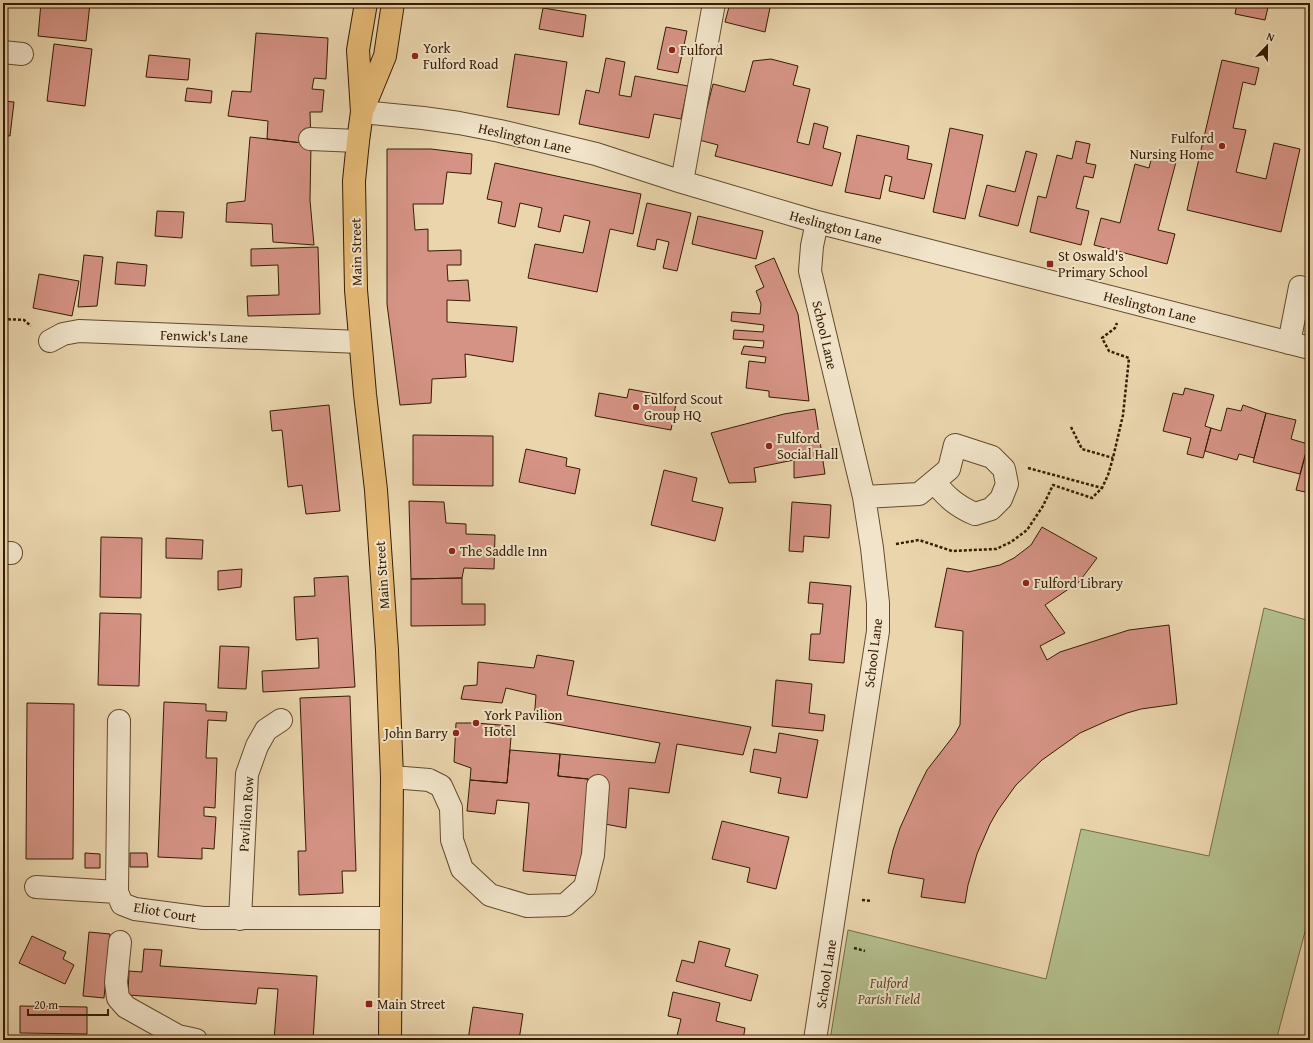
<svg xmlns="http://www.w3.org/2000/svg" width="1313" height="1043" font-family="'Gentium Book Plus',serif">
  <rect width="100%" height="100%" fill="#ead5ad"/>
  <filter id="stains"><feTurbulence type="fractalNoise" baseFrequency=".005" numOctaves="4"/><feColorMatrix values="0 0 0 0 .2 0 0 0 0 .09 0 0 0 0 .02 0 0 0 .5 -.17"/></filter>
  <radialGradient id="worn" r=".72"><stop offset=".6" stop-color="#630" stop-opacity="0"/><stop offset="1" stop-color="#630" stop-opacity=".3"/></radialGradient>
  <path fill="#b3be8d" stroke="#746c46" d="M1264,608L1310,621V913L1277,1037L1290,1040H830L848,930L1046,979L1081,829L1209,856Z"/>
  <path fill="#d59385" stroke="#351b00" d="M41,3H90L86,41L38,36Z
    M730,3L739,4V3H771L765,32L725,22Z
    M1237,3H1269L1265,20L1235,14Z
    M543,8L586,15L583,37L539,29Z
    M666,27L687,31L678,73L657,69Z
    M256,33L328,38L326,79L314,78L312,89L324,90L322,112H310L311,144L267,139L268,121L228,116L232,91L251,92Z
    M54,44L92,49L85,106L47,101Z
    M515,54L567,62L559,115L507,107Z
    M149,55L190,59L188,80L146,77Z
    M606,58L625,62L619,95L631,97L635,76L688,86L681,119L654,114L649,138L579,124L586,90L599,93Z
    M771,59L798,66L793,85L810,89L797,142L809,145L814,123L828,127L823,148L841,153L832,186L715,156L718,145L699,140L713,84L745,92L753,61Z
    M1222,60L1259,68L1255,85L1243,82L1233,128L1246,130L1236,172L1266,179L1274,143L1300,149L1281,232L1187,210Z
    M187,88L212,91L211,103L185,101Z
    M3,101L14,102L10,136L3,135Z
    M950,128L983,135L965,219L933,212Z
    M857,135L909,146L907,159L932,164L924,199L889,191L892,177L885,175L880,199L845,192Z
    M250,137L311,144L310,200L314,245L273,242L272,224L226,222L227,203L245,201Z
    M1076,141L1090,144L1086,163L1096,165L1093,178L1084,176L1076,208L1089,211L1081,245L1030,232L1038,196L1046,198L1057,155L1072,159Z
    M387,149H431L472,154L471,174L447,172L443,204H413L415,230L428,229V251L461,250V265H447L448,281L468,280L470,301L447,300V322L517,327L513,362L465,354L466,377L432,379L431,403L400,405L387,304Z
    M1026,151L1037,154L1018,226L979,216L987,185L1015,192Z
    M1152,156L1176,162L1158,230L1175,234L1167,264L1094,245L1101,218L1120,223L1135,164L1149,168Z
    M495,163L641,194L633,234L610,229L597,292L528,278L535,244L583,253L590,221L564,215L560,232L538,227L542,208L520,203L515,227L498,223L502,202L487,199Z
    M647,203L691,213L677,271L663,268L669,242L657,239L655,250L637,246Z
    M157,211L184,212L182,238L155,236Z
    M698,216L763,231L756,259L692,244Z
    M318,247L320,314L248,316L247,296L279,295L278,265L251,266V249Z
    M84,255L103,257L97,306L78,307Z
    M774,258L798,314L809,401L769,397V391L746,388L749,361L765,363L766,357L741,354L744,346L763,348L764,341L733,339L734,330L763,332L764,325L731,321L732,312L760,314L761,304L756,291L764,287L755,266Z
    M117,262L147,265L145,286L115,284Z
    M39,274L79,281L72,316L33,308Z
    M1185,388L1214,395L1205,426L1211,428L1203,458L1187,454L1191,438L1163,431L1173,393L1183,395Z
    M629,389L677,398L671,430L595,416L599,393L627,398Z
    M329,405L340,511L306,514L302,485L288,487L282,430L272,431L270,411Z
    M1243,405L1266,413L1254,458L1239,454L1237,460L1205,451L1211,428L1221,431L1227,408L1241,411Z
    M815,409L825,474L794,478V460L754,468L756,482L729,483L711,433L784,414Z
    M1266,413L1296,420L1291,439L1308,444L1300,474L1253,462Z
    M413,435L493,436V486L413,485Z
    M1310,438V493L1296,490Z
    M526,449L567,458L566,466L580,469L575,494L519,482Z
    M664,470L697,478L692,501L723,508L715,541L651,525Z
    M409,501L444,502L446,523L466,524V534L495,535L494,569L464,568L462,578L411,579Z
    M792,502L831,505L829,538L804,536L803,552L789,551Z
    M1042,527L1097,558L1079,582L1045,605L1065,633L1040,646L1047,660L1060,652L1129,630L1169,625L1177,704L1141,709L1127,713L1109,720L1080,733L1042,760L1016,785L998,810L990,824L977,854L968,885L965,903L921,897L924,879L888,873L893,850L900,828L918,788L927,770L955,734L960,725L963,631L935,627L947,568L968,572L1000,565L1014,558L1031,545Z
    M101,537L142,538L141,598L100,597Z
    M166,538L203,540L202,559L166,558Z
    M242,569L241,587L218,590V571Z
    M348,576L355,687L263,692L262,671L319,668L318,638L296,640L294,597L315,596L314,578Z
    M462,578V604H485V625L411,626V579Z
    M810,582L851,586L844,663L809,660L811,634H820L823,604L808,603Z
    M100,613L141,614L139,686L98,685Z
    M220,646L249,647L246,689L218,688Z
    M537,655L574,661L567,695L751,727L743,755L677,744L669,793L629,788L626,828L605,824L608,783L588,779L558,776L560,754L655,763L660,743L534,720L536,695L506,688L502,703L461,699L464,686L477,685L478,662L534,668Z
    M776,680L812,684L809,713L825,715L823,731L772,726Z
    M350,696L356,871H342L343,893L299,895L298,851H306L300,698Z
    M164,702L206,704V711L227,712L226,721L208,720L206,758H217L215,808L204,807V816L216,817L214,849L202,848V859L158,857Z
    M27,703L74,704L73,859H26Z
    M456,723H476L512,726L507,783L470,780L471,768L454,762Z
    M779,733L818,740L807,798L778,793L781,778L750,772L754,749L776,753Z
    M510,750L560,754L558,776L588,779L580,876L523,871L529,803L497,800L495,814L467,811L470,780L507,783Z
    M722,821L789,837L776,889L747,882L750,868L712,859Z
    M85,853L100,854V868H85Z
    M130,853H147L148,867H130Z
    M89,932L110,934L104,998L83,996Z
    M32,936L66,952L63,959L74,965L65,984L19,963Z
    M699,941L730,949L725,966L758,975L751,1001L676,981L682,960L694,963Z
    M144,949L162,950L160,966L317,976L313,1040H274L278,989L258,988L256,1004L128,995L129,971L142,972Z
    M673,992L720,1003L716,1021L745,1028L743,1040H694L677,1036L681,1019L668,1016Z
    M20,1006L87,1007V1034L20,1033Z
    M473,1007L523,1014L519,1040H468Z"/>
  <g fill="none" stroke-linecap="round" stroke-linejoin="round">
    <defs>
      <path id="minor" d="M3,52L22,54
        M362,112L423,118L459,123L500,131L596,154L682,182L817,222L1310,348
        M310,139L358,141
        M682,182L714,3
        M50,341L63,334L79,331L360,342
        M1289,343L1300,287
        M864,497L919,494L949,469L955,445L992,457L1004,469L1007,484L1001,499L991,509L975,514C956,506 947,497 934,482
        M3,553H11
        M119,721L117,892L122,904L135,909L203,918H391
        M392,777L429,780L441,786L451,808L452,840L462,869L490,895L527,906L565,905L585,887L593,855L598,786
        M36,887L117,892
        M240,919L247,774L257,746L266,730L281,720
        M120,942L116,982L118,998L126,1007L151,1021L178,1036L196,1040
        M815,1040L878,631V603L872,548L864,497L810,271L812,246L817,222"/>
      <path id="major" d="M366,3L358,50L362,112L358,141L354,181L356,290L365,394L376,490L387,650L392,777L390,1040
        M364,107L385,56L393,3"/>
    </defs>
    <use href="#minor" stroke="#624a2b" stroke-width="24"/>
    <use href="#major" stroke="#351b00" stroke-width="24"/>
    <path stroke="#351b00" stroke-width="2.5" stroke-dasharray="3 2" stroke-linecap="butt" d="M3,319L24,320L31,326
      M1071,427L1082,449L1113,458
      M1028,468L1102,488
      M896,544L919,540L952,551L996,549L1011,542L1027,530L1043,506L1053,485L1092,498L1102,488L1108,475L1113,458L1123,415L1129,358L1109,351L1102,338L1115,328L1117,323
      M862,900L872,901
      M854,948L865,951"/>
    <use href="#minor" stroke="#f1e4ca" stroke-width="22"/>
    <use href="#major" stroke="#e5ba76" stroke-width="22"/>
  </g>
  <g fill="#8f2418" stroke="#f1e4ca" stroke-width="1.5">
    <circle cx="672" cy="50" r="4"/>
    <circle cx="415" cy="56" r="4"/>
    <circle cx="1222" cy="146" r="4"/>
    <rect x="1046" y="260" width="8" height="8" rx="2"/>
    <circle cx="636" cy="407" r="4"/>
    <circle cx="769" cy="446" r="4"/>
    <circle cx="452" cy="551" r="4"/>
    <circle cx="1026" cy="583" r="4"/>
    <circle cx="476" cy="723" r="4"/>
    <circle cx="456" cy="733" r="4"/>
    <rect x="365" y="1000" width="8" height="8" rx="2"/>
  </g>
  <g text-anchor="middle" stroke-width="4" stroke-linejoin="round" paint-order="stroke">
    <g font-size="14" fill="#351b00" stroke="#f1e4ca" text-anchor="start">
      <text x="423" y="53">York<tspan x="423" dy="16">Fulford Road</tspan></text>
      <text x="680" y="55">Fulford</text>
      <text x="1214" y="143" text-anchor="end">Fulford<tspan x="1214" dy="16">Nursing Home</tspan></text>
      <text x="1058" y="261">St Oswald's<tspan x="1058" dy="16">Primary School</tspan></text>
      <text x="644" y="404">Fulford Scout<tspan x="644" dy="16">Group HQ</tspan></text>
      <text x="777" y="443">Fulford<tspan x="777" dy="16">Social Hall</tspan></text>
      <text x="460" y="556">The Saddle Inn</text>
      <text x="1034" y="588">Fulford Library</text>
      <text x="484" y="720">York Pavilion<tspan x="484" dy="16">Hotel</tspan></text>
      <text x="448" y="738" text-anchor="end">John Barry</text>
      <text x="377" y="1009">Main Street</text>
    </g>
    <g font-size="14" fill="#351b00" stroke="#f1e4ca">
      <text transform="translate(525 138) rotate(13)" y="5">Heslington Lane</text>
      <text transform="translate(836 227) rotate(15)" y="5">Heslington Lane</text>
      <text transform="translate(356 252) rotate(-91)" y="5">Main Street</text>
      <text transform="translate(1150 307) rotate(14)" y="5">Heslington Lane</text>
      <text transform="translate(825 335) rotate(77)" y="5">School Lane</text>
      <text transform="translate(204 336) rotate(2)" y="5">Fenwick's Lane</text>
      <text transform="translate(382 575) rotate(-94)" y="5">Main Street</text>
      <text transform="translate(873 653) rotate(-83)" y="5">School Lane</text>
      <text transform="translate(246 814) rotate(-86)" y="5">Pavilion Row</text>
      <text transform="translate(165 912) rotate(10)" y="5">Eliot Court</text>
      <text transform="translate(826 974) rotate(-81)" y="5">School Lane</text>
    </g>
    <g font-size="14" font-style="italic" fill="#5b4c2a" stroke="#f1e4ca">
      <text x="889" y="988">Fulford<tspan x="889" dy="16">Parish Field</tspan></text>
    </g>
  </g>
  <rect width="1313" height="1043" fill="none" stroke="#ead5ad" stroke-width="16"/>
  <rect x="4" y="4" width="1305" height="1035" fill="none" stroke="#351b00" stroke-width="2"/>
  <rect x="8" y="8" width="1297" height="1027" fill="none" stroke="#351b00"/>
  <g transform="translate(1267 46) rotate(22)" stroke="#f1e4ca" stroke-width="3" paint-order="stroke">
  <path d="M0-3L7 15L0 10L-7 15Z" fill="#351b00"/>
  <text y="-6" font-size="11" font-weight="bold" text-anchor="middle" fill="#351b00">N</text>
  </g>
  <path d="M28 1009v6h80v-6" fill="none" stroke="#351b00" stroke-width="2"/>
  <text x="34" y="1009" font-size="12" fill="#351b00" stroke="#f1e4ca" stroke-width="3" paint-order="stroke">20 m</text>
  <rect width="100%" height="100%" filter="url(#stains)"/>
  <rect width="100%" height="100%" fill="url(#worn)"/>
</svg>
